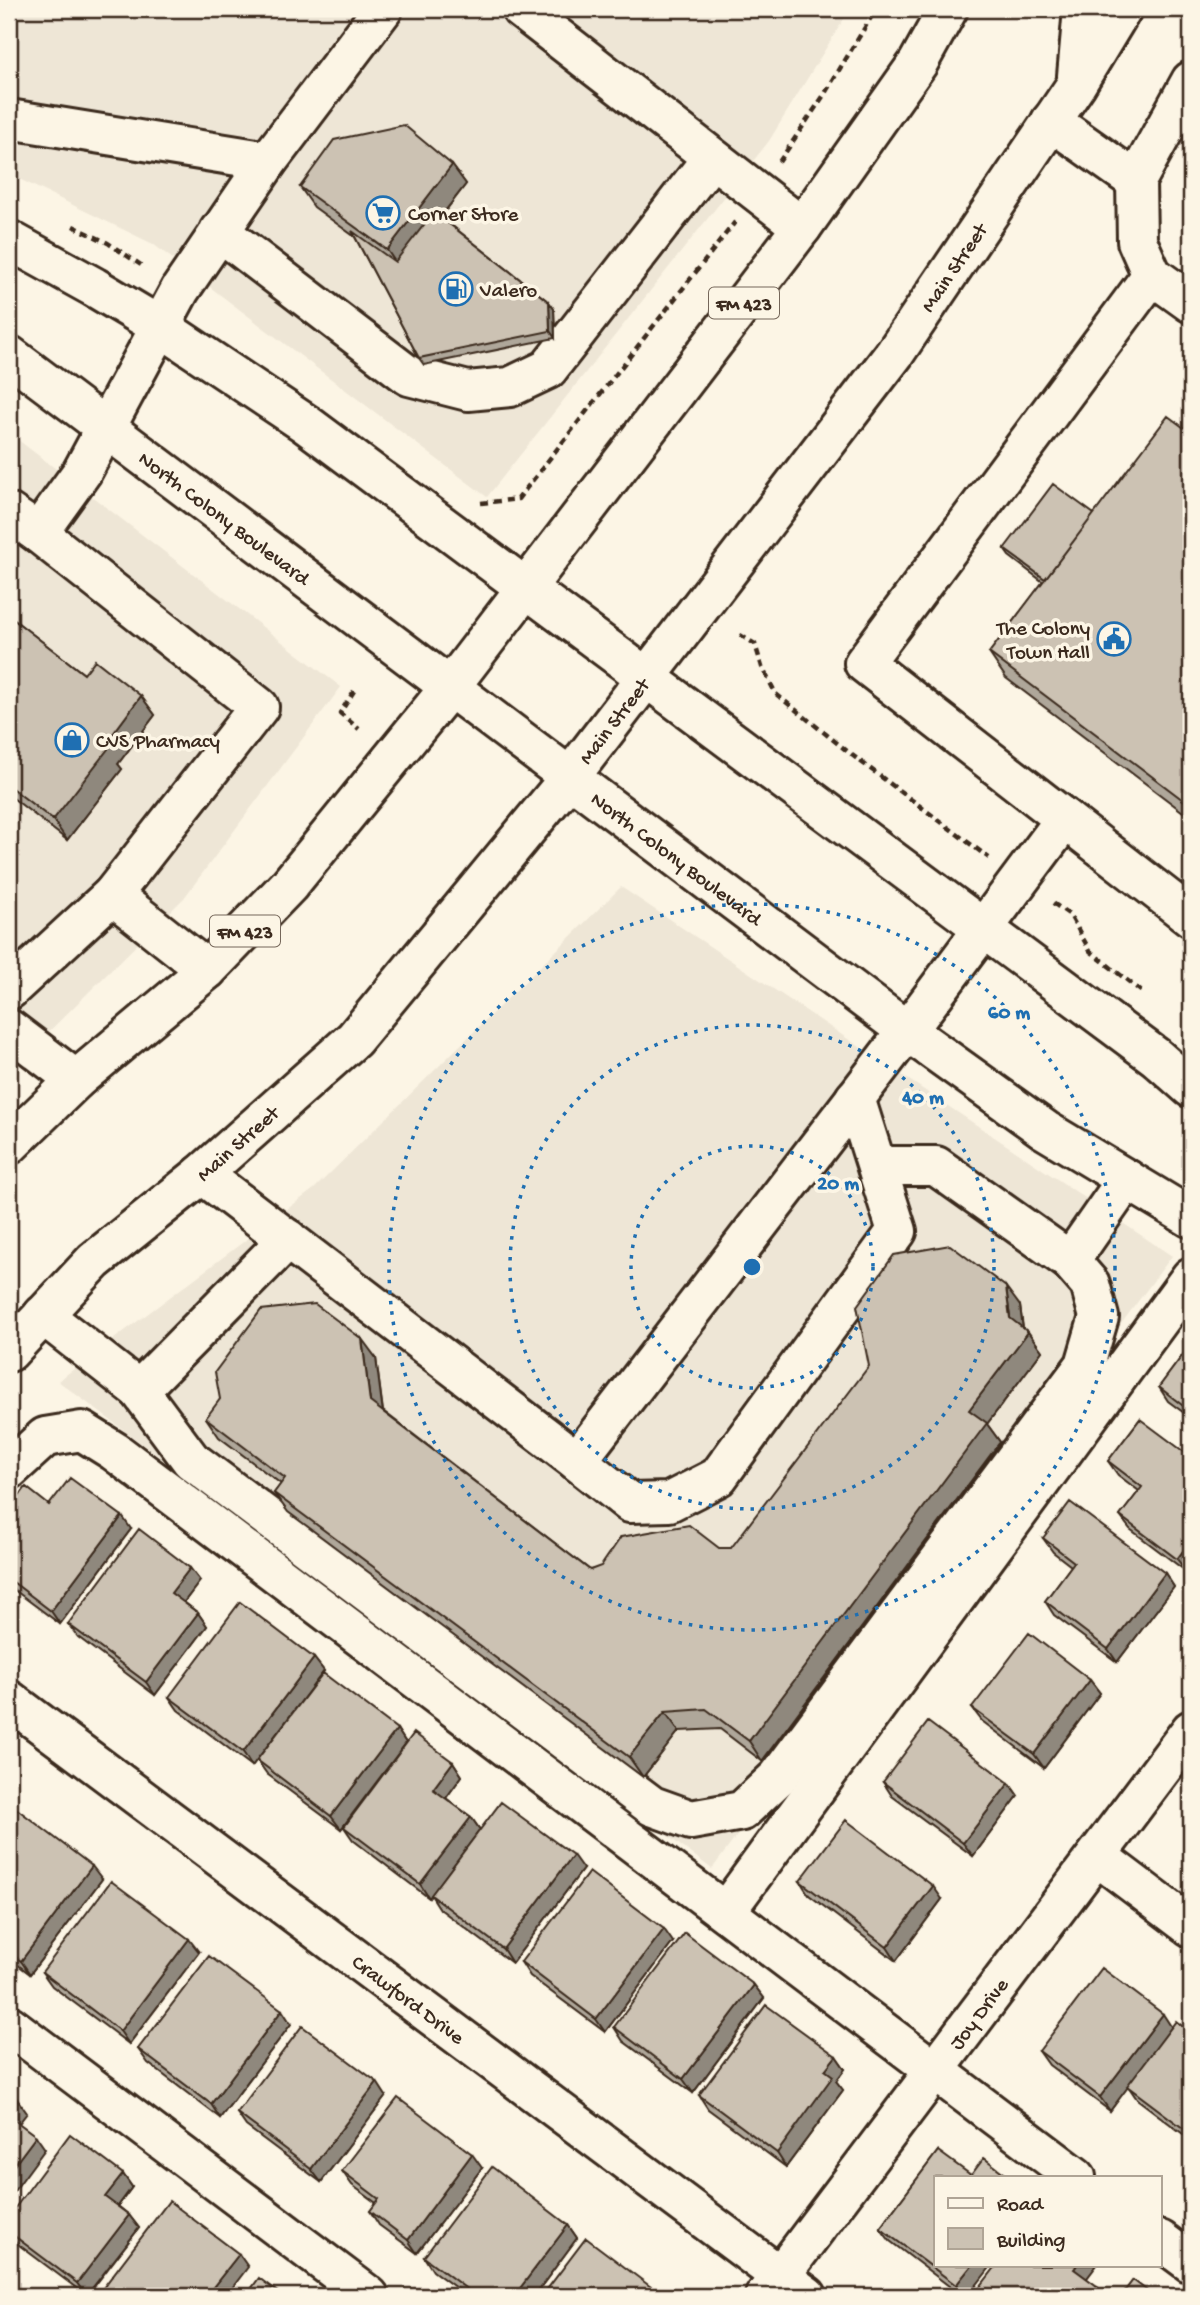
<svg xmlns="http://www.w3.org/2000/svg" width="1200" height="2305" font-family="'Gochi Hand',sans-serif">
  <rect width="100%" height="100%" fill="#fcf5e5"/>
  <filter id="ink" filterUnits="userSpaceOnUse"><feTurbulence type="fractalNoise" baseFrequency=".0143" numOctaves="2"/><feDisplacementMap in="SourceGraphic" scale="14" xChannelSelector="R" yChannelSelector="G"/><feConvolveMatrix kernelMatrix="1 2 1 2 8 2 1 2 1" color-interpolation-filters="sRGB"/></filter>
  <g filter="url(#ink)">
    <path fill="#eee6d6" d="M9,9H850L769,141L487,497L153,244L9,174Z
      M9,433L341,687L184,898L9,1071Z
      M621,887L1172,1256L712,1869L58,1381L314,1189Z"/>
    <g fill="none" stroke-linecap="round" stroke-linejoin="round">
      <defs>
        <g id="minor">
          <path d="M521,9L802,227"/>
          <path d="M9,119L268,161"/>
          <path d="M1051,121L1136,181"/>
          <path d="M219,231L409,376L468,391L510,387L548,369L712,158"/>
          <path d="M1152,275L1191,303"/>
          <path d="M9,513L38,533L259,707L112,895L9,990"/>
          <path d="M38,533L82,472L180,290L268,161L383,9"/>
          <path d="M1065,819L1191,917"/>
          <path d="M112,895L207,970"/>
          <path d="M9,1029L76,1080"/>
          <path d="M877,1166H936L1070,1261L1127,1179"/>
          <path d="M202,1174L577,1461L907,1031L1065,819L864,663L1152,275L1137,241L1136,181L1191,81"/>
          <path d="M43,1315L139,1390L288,1239"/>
          <path d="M139,1390L191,1460L652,1806L691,1820L742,1811L778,1777L1085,1365L1099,1317L1090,1284L1070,1261"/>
          <path d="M577,1461L630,1503L669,1502L718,1477L897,1231L855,1098"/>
          <path d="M9,1470L45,1437L82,1431L114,1451L1076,2177"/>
          <path id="s1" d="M9,1700L807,2296"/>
          <path d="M1097,1856L1191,1927"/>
          <path d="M726,1911L1191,1277"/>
          <path d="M9,2025L369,2296"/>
          <path d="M1160,2240L1191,2263"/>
          <path id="s2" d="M765,2296L1191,1730"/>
        </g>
        <g id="major">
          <path d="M1077,76L1083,9"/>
          <path d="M9,240L94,287L161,327L306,424L1156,1057L1191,1088"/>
          <path id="s3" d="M9,355L907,1031L1045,1130L1191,1218"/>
          <path d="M9,1145L76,1080L207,970L289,885L450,687L802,227L918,63L948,9"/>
          <path id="s4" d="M9,1352L94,1261L202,1174L354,1039L570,777L895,353L1076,85L1122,9"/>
        </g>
      </defs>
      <use href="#minor" stroke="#3b2a1e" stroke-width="44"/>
      <use href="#major" stroke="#3b2a1e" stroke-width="44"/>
      <path stroke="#3b2a1e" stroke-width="4.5" stroke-dasharray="7 5" stroke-linecap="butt" d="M779,162L824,95L876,9
        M9,194L18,199
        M73,226L108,243L141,265
        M481,503L518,499L735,222
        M740,635L755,644L762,667L776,694L852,755L989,858
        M354,691L340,713L359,729
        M1053,903L1070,915L1090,951L1142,992"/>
      <use href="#minor" stroke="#fcf5e5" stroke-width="38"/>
      <use href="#major" stroke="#fcf5e5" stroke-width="38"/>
    </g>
    <path fill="#afa79a" stroke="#3b2a1e" stroke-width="2" d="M452,165L466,184L441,217L549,302L554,309L555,338L424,365L419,358L355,237L314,207L300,187Z
      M1191,433V818L1006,678L989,653L1043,582L1009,556L1004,549L1094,514Z
      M9,616L84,674L141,696L155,715L118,764L122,769L67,840L9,795Z
      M1020,1306L1023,1328L1028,1332L1042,1351L987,1424L1000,1442L762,1761L720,1729L679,1731L643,1777L288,1512L274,1493L281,1484L219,1437L206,1418L376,1358L383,1411L590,1570L719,1548H731Z
      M1191,1344V1418L1168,1401L1159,1387Z
      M1140,1419L1187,1572L1130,1529L1120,1516L1139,1491L1118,1475L1108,1461Z
      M49,1505L131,1529L60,1624L9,1586V1510Z
      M1043,1538L1165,1573L1174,1587L1117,1662L1054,1615L1045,1601L1071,1566L1053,1552Z
      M190,1568L200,1581L184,1602L198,1613L207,1626L155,1695L78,1637L68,1624Z
      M314,1658L324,1671L252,1766L178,1710L169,1697Z
      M1090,1680L1100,1693L1044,1768L982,1721L972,1708Z
      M397,1729L406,1743L341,1829L267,1774L257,1760Z
      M453,1762L462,1776L446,1798L471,1817L480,1830L583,1869L512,1963L440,1909L431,1895L429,1898L353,1840L344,1827Z
      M883,1782L1009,1783L1018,1796L973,1856L892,1796Z
      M9,1821L102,1879L30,1974L9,1958Z
      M800,1881L942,1899L896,1961L809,1895Z
      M673,1942L605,2032L530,1976L521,1962Z
      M199,1952L129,2044L52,1986L42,1972Z
      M754,1985L764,1998L693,2093L623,2041L614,2027Z
      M291,2024L220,2118L148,2063L138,2049Z
      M1172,2027L1191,2033V2140L1137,2099L1128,2086L1110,2111L1049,2065L1039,2051Z
      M836,2056L845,2069L836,2081L843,2090L786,2167L708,2109L699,2095Z
      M386,2096L321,2182L246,2126L237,2113Z
      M938,2151L968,2296H962L890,2241L880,2228Z
      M482,2168L417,2253L379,2225L370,2211L376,2203L352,2185L342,2171Z
      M123,2174L132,2187L118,2206L129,2215L139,2228L87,2296L11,2239L9,2237V2216Z
      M568,2225L577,2238L534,2296H467L433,2271L424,2257Z"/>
    <path fill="#8f887d" stroke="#3b2a1e" stroke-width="2" d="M452,165L466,184L400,269L387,250Z
      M549,302L554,309L555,338L550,331Z
      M141,696L155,715L118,764L122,769L67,840L53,820L104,746Z
      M1006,1287L1020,1306L1024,1338L1010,1318Z
      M1028,1332L1042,1351L987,1424L1000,1442L762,1761L749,1741L969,1410Z
      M362,1339L376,1358L384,1421L370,1402Z
      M122,1516L131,1529L60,1624L51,1611Z
      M1191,1540V1566L1187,1572L1177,1559Z
      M190,1568L200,1581L181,1606L171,1593Z
      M1165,1573L1174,1587L1117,1662L1108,1649Z
      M198,1613L207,1626L155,1695L146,1682Z
      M314,1658L324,1671L252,1766L243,1752Z
      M1090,1680L1100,1693L1044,1768L1034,1754Z
      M665,1712L679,1731L643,1777L629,1757Z
      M397,1729L406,1743L341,1829L331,1816Z
      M453,1762L462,1776L443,1802L433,1789Z
      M1009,1783L1018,1796L973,1856L963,1843Z
      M471,1817L480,1830L429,1898L420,1884Z
      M573,1855L583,1869L512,1963L503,1949Z
      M92,1866L102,1879L30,1974L21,1961Z
      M933,1886L942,1899L896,1961L887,1947Z
      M664,1929L673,1942L605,2032L596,2019Z
      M189,1939L199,1952L129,2044L120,2031Z
      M754,1985L764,1998L693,2093L683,2079Z
      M282,2010L291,2024L220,2118L211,2104Z
      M1163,2014L1172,2028L1110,2111L1100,2097Z
      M836,2056L845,2069L836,2081L843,2090L786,2167L777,2153L825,2070Z
      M377,2082L386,2096L321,2182L311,2169Z
      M17,2099L27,2113L16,2127L9,2117V2111Z
      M36,2136L45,2149L9,2198V2172Z
      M472,2154L482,2168L417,2253L408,2240Z
      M123,2174L132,2187L115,2210L105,2197Z
      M129,2215L139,2228L86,2296L77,2283Z
      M568,2225L577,2238L534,2296H514Z
      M239,2254L248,2267L226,2296H206Z
      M972,2265H992L968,2296H964L956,2285Z
      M1077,2265H1097L1084,2282L1074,2269Z
      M1097,2286L1104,2296H1090Z"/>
    <path fill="#ccc2b3" stroke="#3b2a1e" stroke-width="2" d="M404,125L452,165L387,250L300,187L334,140Z
      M434,212L549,302L550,331L419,358L352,231L395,262Z
      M1168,416L1191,433V806L989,653Z
      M1053,484L1094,514L1045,579L1004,549Z
      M9,616L84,674L95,660L141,696L104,746L108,749L53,820L9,786Z
      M950,1245L1006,1287L1010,1318L1028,1332L969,1410L987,1423L749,1741L706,1709L665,1712L629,1757L274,1493L285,1478L206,1418L220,1399L215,1372L261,1310L315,1304L362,1339L370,1402L590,1570L601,1566L621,1537L689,1525L719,1548H731L869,1366L857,1306L894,1255Z
      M1191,1344V1412L1159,1387Z
      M1140,1419L1191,1457V1540L1177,1559L1120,1516L1142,1487L1108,1461Z
      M70,1478L122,1516L51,1611L9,1579V1510L26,1487L49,1505Z
      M1070,1502L1165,1573L1108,1649L1045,1601L1074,1562L1043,1538Z
      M139,1529L190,1568L171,1593L198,1613L146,1682L68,1624Z
      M240,1602L314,1658L243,1752L169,1697Z
      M1029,1633L1090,1680L1034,1754L972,1708Z
      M323,1673L397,1729L331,1816L257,1760Z
      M928,1722L1009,1783L963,1843L883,1782Z
      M414,1733L453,1762L433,1789L471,1817L420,1884L344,1827Z
      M501,1802L573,1855L503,1949L431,1895Z
      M17,1809L92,1866L21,1961L9,1952V1821Z
      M846,1820L933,1886L887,1947L800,1881Z
      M589,1872L664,1929L596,2019L521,1962Z
      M111,1881L189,1939L120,2031L42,1972Z
      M685,1933L754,1985L683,2079L614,2027Z
      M209,1956L282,2010L211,2104L138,2049Z
      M1102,1968L1163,2014L1100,2097L1039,2051Z
      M766,2005L836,2056L825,2070L833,2076L777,2153L699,2095Z
      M1176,2021L1191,2033V2134L1127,2086Z
      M302,2026L377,2082L311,2169L237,2113Z
      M9,2093L17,2099L9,2111Z
      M398,2098L472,2154L408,2240L370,2211L379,2199L342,2171Z
      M9,2116L36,2136L9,2172Z
      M70,2134L123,2174L105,2197L129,2215L77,2283L9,2232V2216Z
      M938,2151L971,2175L984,2158L1009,2177H936V2265H972L956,2285L880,2228Z
      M492,2167L568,2225L514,2296H476L424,2257Z
      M169,2201L239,2254L206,2296H97Z
      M586,2238L659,2293L656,2296H542Z
      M997,2265H1077L1074,2269L1097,2286L1090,2296H973Z
      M259,2278L283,2296H246Z
      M1133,2280L1154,2296H1121Z"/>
  </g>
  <g fill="none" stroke="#1f6fb2" stroke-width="3.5" stroke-dasharray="3.5 7">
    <circle cx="752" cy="1267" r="121"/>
    <circle cx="752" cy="1267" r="242"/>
    <circle cx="752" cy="1267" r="363"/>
  </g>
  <defs>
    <symbol id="supermarket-ring" viewBox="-11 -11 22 22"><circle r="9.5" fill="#fcf5e5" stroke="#1f6fb2" stroke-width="1.5"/><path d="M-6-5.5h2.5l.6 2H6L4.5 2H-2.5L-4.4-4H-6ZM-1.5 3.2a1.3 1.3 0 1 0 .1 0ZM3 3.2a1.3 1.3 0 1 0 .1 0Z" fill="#1f6fb2"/></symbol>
    <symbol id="fuel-ring" viewBox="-11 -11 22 22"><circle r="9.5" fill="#fcf5e5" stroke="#1f6fb2" stroke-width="1.5"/><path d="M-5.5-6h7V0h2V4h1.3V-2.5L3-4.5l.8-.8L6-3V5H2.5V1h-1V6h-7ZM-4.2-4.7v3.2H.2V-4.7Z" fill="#1f6fb2"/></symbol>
    <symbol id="civic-ring" viewBox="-11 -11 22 22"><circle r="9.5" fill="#fcf5e5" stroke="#1f6fb2" stroke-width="1.5"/><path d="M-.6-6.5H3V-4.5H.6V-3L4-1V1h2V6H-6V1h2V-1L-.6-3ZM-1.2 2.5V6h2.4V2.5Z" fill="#1f6fb2"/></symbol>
    <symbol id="shop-ring" viewBox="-11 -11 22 22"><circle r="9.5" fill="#fcf5e5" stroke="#1f6fb2" stroke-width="1.5"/><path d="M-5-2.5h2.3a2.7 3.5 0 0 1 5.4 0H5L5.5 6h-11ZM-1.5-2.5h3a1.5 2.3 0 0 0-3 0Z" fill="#1f6fb2"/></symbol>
  </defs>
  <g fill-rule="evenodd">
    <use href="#supermarket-ring" x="364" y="194" width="38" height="38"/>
    <use href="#fuel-ring" x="437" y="270" width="38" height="38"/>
    <use href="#civic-ring" x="1095" y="620" width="38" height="38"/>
    <use href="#shop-ring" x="53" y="721" width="38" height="38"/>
  </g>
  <g text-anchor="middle" stroke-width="7" stroke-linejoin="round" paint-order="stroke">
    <g fill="#fcf5e5" stroke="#75675a" stroke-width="2">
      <rect x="709" y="287.5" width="70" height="31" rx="5"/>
      <rect x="210" y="915.5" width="70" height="31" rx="5"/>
    </g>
    <g font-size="19" font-weight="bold" fill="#3b2a1e">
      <text x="744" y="310">FM 423</text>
      <text x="245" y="938">FM 423</text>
    </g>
    <g font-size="21" fill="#3b2a1e" stroke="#fcf5e5" text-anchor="start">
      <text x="408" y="220">Corner Store</text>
      <text x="480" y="296">Valero</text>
      <text x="1090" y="634" text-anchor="end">The Colony<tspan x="1090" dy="24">Town Hall</tspan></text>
      <text x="96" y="747">CVS Pharmacy</text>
    </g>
    <g font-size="21" fill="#3b2a1e" stroke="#fcf5e5">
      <text dy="7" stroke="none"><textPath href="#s4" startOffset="1444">Main Street</textPath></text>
      <text dy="7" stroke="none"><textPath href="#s3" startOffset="270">North Colony Boulevard</textPath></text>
      <text dy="7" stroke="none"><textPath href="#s4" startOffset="877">Main Street</textPath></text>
      <text dy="7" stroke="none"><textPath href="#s3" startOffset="836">North Colony Boulevard</textPath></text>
      <text dy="7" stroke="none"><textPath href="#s4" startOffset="310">Main Street</textPath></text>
      <text dy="7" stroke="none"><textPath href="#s1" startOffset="499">Crawford Drive</textPath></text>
      <text dy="7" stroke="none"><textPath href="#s2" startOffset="354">Joy Drive</textPath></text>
    </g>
  </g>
  <circle cx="752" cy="1267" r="10" fill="#1f6fb2" stroke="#fcf5e5" stroke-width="3.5"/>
  <g font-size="21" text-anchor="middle" font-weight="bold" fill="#1f6fb2" stroke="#fcf5e5" stroke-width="7" stroke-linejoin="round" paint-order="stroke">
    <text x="1009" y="1018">60 m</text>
    <text x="923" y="1103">40 m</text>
    <text x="838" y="1189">20 m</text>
  </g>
  <rect width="1200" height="2305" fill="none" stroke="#fcf5e5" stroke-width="35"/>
  <rect x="18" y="18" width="1165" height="2270" fill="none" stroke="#3b2a1e" stroke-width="2.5" filter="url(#ink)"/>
  <rect x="934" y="2176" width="228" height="91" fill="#fcf5e5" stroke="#afa495" stroke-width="2"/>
  <rect x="948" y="2198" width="35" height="10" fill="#fcf5e5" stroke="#afa495" stroke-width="2"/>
  <text x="997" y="2210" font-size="21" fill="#3b2a1e">Road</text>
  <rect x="948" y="2228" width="35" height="21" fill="#ccc2b3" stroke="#afa495" stroke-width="2"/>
  <text x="997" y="2246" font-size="21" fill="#3b2a1e">Building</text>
</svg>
